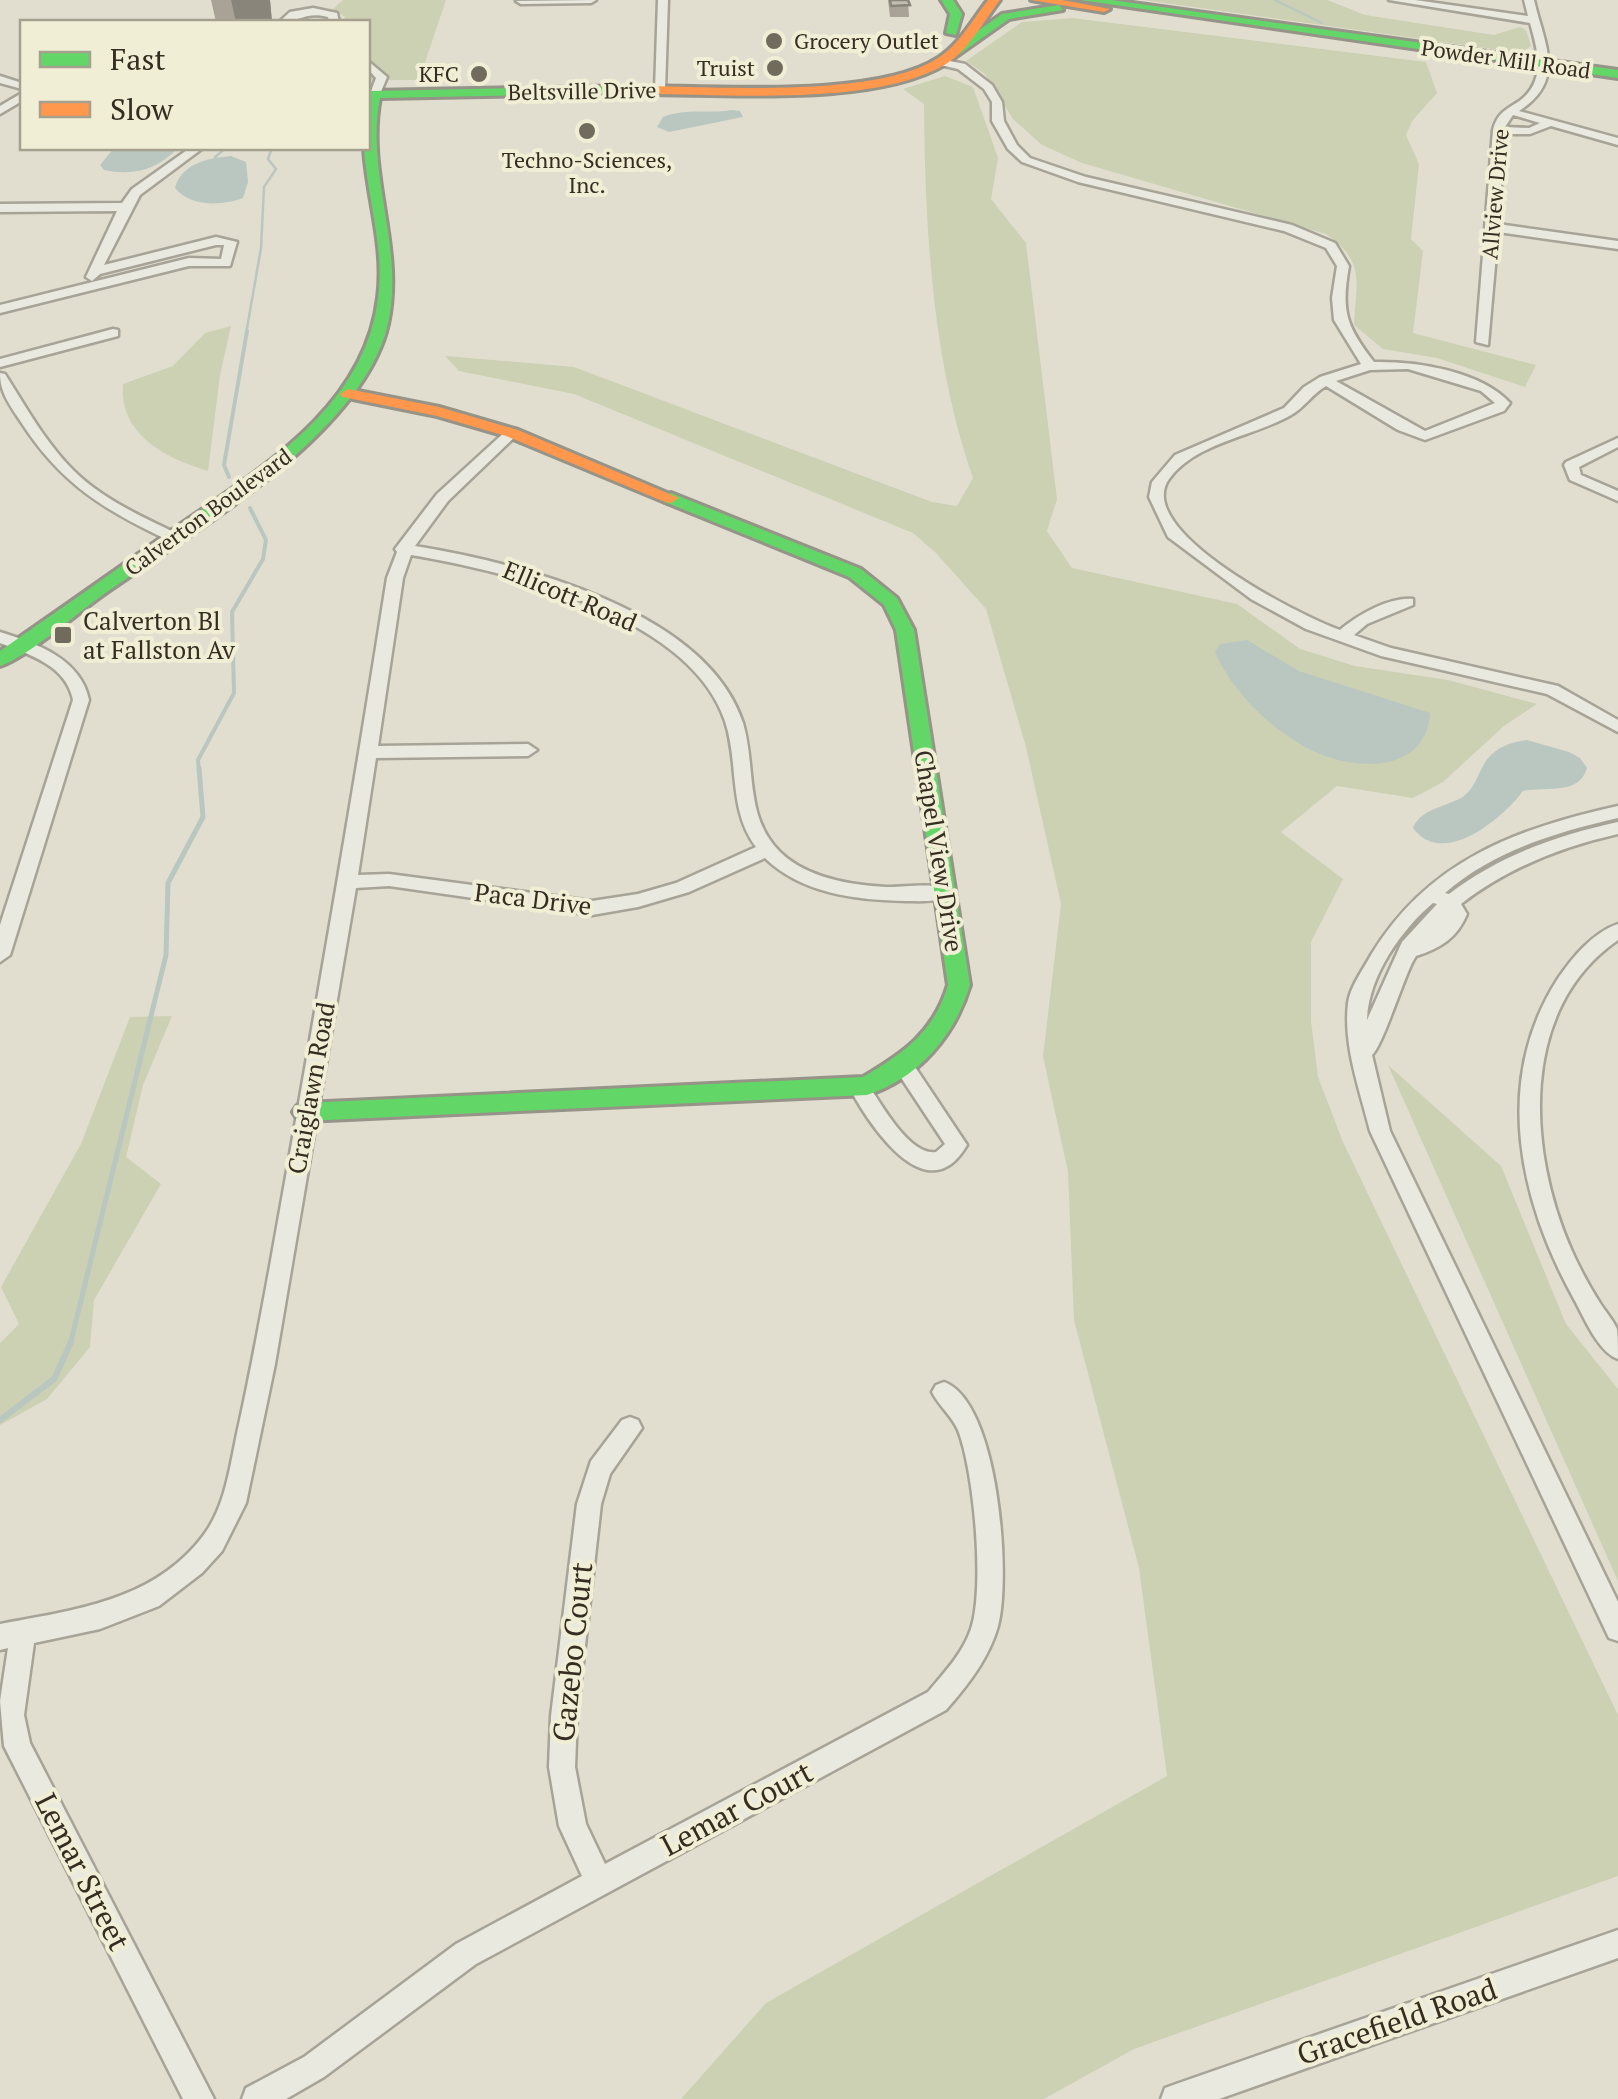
<svg xmlns="http://www.w3.org/2000/svg" width="1618" height="2099" font-family="'PT Serif',serif">
  <rect width="100%" height="100%" fill="#e1decf"/>
  <path fill="#ccd1b3" d="M343,0H446L419,80H368V22H343L345,17L333,9Z
    M1143,0H1327L1365,15L1494,35L1520,27L1526,30L1531,46L1521,53Z
    M1072,18L1426,62L1437,93L1412,121L1406,135L1419,164L1411,239L1423,251L1413,333L1536,365L1525,387L1437,358L1383,349L1354,325C1356,279 1366,263 1326,234L1082,163L1042,145L1013,119L985,74L966,61L1022,22Z
    M945,76L973,87L998,158L991,199L1026,243L1057,499L1047,531L1072,568L1237,604L1300,649L1355,666L1448,680L1537,704L1504,726L1443,782L1413,798L1337,786L1281,832L1343,879L1311,942V1021L1318,1077L1343,1142L1618,1715V1876L1134,2049L1044,2099H681L766,2003L1167,1776L1139,1568L1074,1320L1068,1172L1043,1056L1061,904L1026,747L986,609L936,553L913,533L574,394L459,371L445,356L574,367L932,502L957,506L973,478C932,360 925,229 924,104L903,89Z
    M231,326L220,375L208,471C164,458 119,434 123,384L173,366L205,333Z
    M172,1016L143,1085L126,1157L161,1184L94,1300L90,1347L47,1399L0,1425V1343L19,1324L1,1287L81,1144L130,1017Z
    M1388,1065L1501,1166L1566,1324L1618,1389V1581Z"/>
  <path fill="#b9c7c0" d="M732,110L740,111L743,117L669,132L657,127L663,117C687,108 708,114 732,110Z
    M114,148H178C157,170 134,176 104,170L100,165Z
    M231,156L246,162L248,182L243,198C222,206 190,207 175,188C182,163 208,158 231,156Z
    M1247,640L1299,671L1430,713C1426,777 1348,771 1305,747C1269,727 1231,690 1215,652L1220,644Z
    M1527,740L1569,752L1580,758L1587,768C1579,796 1546,786 1523,791C1503,818 1443,869 1413,828C1420,810 1443,807 1459,799C1487,785 1471,747 1527,740Z"/>
  <g fill="none" stroke-linecap="round" stroke-linejoin="round">
    <path stroke="#b9c7c0" stroke-width="2.5" d="M1275,0L1322,23
      M215,157L226,148
      M246,334L261,248L264,187L276,169L268,159L272,148"/>
    <path stroke="#b9c7c0" stroke-width="4" d="M229,477L224,465L247,331
      M199,771L198,760L234,693L232,612L263,559L266,540L250,508"/>
    <path stroke="#b9c7c0" stroke-width="5" d="M70,1345L166,955L168,883L203,817L199,768"/>
    <path stroke="#b9c7c0" stroke-width="6" d="M0,1420L54,1379L71,1342"/>
    <defs>
      <path id="street" d="M596,0L591,3L521,4L516,1Z
        M658,0H668L665,90L660,93L655,90Z
        M1389,0H1415L1528,16L1524,0H1534C1544,44 1567,80 1519,111L1618,138V145L1551,126L1530,134H1505L1498,224L1618,241V249L1498,232L1488,345L1476,342L1493,130C1497,114 1505,110 1518,102C1547,82 1538,51 1530,23ZM1513,115L1540,123L1529,128L1505,127Z
        M313,8L337,13L339,22H329L328,17C306,11 297,23 279,22L290,12Z
        M940,59L965,64L992,85L1002,102L1004,121L1017,145L1030,158L1086,177L1292,225L1335,243L1349,266C1341,311 1346,326 1374,362C1416,361 1481,371 1510,403L1504,411L1425,440L1398,430L1326,386C1312,394 1304,408 1291,415C1253,437 1196,442 1169,479C1132,531 1302,617 1340,630C1358,615 1389,597 1413,599V605L1367,624L1354,635L1391,648L1558,686L1618,720V732L1547,694L1381,656L1306,629L1251,599L1168,537L1149,497L1152,482L1175,455L1284,408L1304,387L1320,377L1361,364L1334,320L1332,298L1337,266L1326,248L1284,231L1078,182L1022,162L1008,149L992,121V102L984,89L958,69L936,64V60ZM1408,369L1481,391L1495,403L1425,431L1336,381L1370,370Z
        M368,61L387,77L380,94L375,97L370,94L376,78L368,69Z
        M0,76L22,83V89L0,83Z
        M22,93V101L0,114V106Z
        M190,148H203L140,195L104,265L216,237L237,242L230,266H189L0,313V305L189,258L221,259L224,245H216L100,274L92,281L86,277L117,211L0,212V204L122,203L132,189Z
        M113,329L118,330V336L0,367V359Z
        M0,373L5,374C26,407 45,442 73,470C103,500 143,517 180,535V541H170C104,510 61,484 21,422C10,405 0,393 0,373Z
        M507,430L519,433L448,501L415,546C519,563 706,610 743,723C756,766 744,817 780,852C807,878 850,885 886,887C904,888 939,880 951,893C941,903 921,901 906,901C857,900 802,894 765,858L689,892L638,907L592,915L389,886L356,888L275,1364L246,1503L222,1551L202,1573L159,1606L100,1629L34,1643L24,1715L30,1743L214,2099H183L4,1746L0,1701L8,1648L0,1650V1624C74,1610 154,1601 203,1536C226,1506 230,1465 238,1429C250,1375 260,1320 270,1266C311,1037 351,808 387,578L397,552L395,549L437,494ZM411,555C507,571 690,616 725,721C739,763 728,810 756,847L676,883L638,894L592,901L389,874L358,875L376,758L528,756L537,750L528,744L378,746L403,578Z
        M1618,438V447L1579,467L1581,475L1618,491V501L1570,480L1564,465L1566,462Z
        M0,632C36,643 81,659 89,700L10,955L0,962V925L73,700C66,665 30,655 0,643Z
        M1618,806V818C1557,832 1493,851 1445,893L1449,894C1499,856 1557,835 1618,822V834C1561,847 1507,868 1461,904L1467,914C1457,938 1441,948 1416,956L1413,961C1403,980 1382,1047 1372,1055L1390,1131L1618,1602V1641L1609,1638L1370,1131C1360,1090 1343,1046 1348,1003C1350,987 1363,970 1371,955C1428,861 1515,829 1618,806ZM1433,903L1437,904L1402,942L1367,1020C1368,977 1401,930 1433,903Z
        M1618,924V940C1518,1009 1528,1151 1571,1249C1579,1267 1589,1286 1600,1303C1605,1311 1613,1320 1617,1329C1618,1337 1618,1350 1618,1359C1598,1352 1584,1317 1574,1299C1519,1200 1493,1081 1557,980C1572,958 1592,933 1618,924Z
        M904,1059L911,1061L967,1145C927,1214 869,1124 849,1087L852,1081H866C880,1102 909,1156 936,1152L945,1144L894,1067L897,1061Z
        M944,1382C999,1402 1011,1577 998,1626C989,1658 968,1685 946,1710L476,1964L324,2077L286,2099H242L246,2088L304,2057L456,1944L582,1876L559,1826L549,1767L551,1716L577,1504L591,1461L622,1420L630,1417L638,1420L642,1428L610,1474L601,1504L577,1716L575,1767L586,1824L605,1864L928,1692C944,1673 963,1653 971,1629C985,1588 974,1470 958,1430C952,1416 939,1406 932,1392L936,1385Z
        M1618,1930V1958L1219,2099H1161L1165,2088L1176,2084Z"/>
      <path id="fast" d="M941,0H953L962,14L956,35L946,33L950,14Z
        M1081,0H1111L1618,70V78Z
        M1059,5L1063,10L1009,19L958,55L948,52L1002,14Z
        M635,86L639,87V93L380,98C365,174 405,247 388,324C363,435 189,534 100,597C75,615 27,657 0,666V651C56,612 112,573 168,533C253,473 364,412 378,298C385,247 367,198 364,148H368L371,91Z
        M671,493L861,569L897,598L914,630L970,985C955,1035 919,1078 867,1095L305,1121L297,1118L293,1112L297,1106L305,1103L863,1077C904,1053 934,1032 948,985L896,630L884,605L849,577L665,502L663,498Z"/>
      <path id="slow" d="M988,0H1000C984,21 968,51 946,64C873,108 720,93 635,94L629,90L635,86C713,86 875,99 938,58C959,45 973,19 988,0Z
        M1031,0H1062L1110,9L1104,12Z
        M348,389L439,407L518,430L679,498L671,503L665,502L506,436L437,416L343,397L340,394Z"/>
    </defs>
    <use href="#street" stroke="#a7a397" stroke-width="5"/>
    <use href="#fast" stroke="#969388" stroke-width="6"/>
    <use href="#slow" stroke="#969388" stroke-width="6"/>
    <use href="#street" fill="#eae9e0" fill-rule="evenodd"/>
    <use href="#fast" fill="#63d668" fill-rule="evenodd"/>
    <use href="#slow" fill="#ff974d" fill-rule="evenodd"/>
  </g>
  <path fill="#a9a397" d="M211,0H270L272,22H216Z
    M888,0H908L909,17H890Z"/>
  <path fill="#89857b" d="M231,0H270L272,22H236Z"/>
  <path fill="#c4beb0" stroke="#89857b" stroke-width="2.5" d="M890,0H908L910,5L891,6Z"/>
  <g fill="#716b5e" stroke="#f1eed6" stroke-width="4">
    <circle cx="774" cy="41" r="10"/>
    <circle cx="775" cy="68" r="10"/>
    <circle cx="479" cy="74" r="10"/>
    <circle cx="587" cy="131" r="10"/>
    <rect x="53" y="625" width="20" height="20" rx="5"/>
  </g>
  <g text-anchor="middle" stroke-width="8" stroke-linejoin="round" paint-order="stroke">
    <g font-size="22" fill="#352d21" stroke="#f1eed6" text-anchor="end">
      <text x="794" y="49" text-anchor="start">Grocery Outlet</text>
      <text x="755" y="76">Truist</text>
      <text x="459" y="82">KFC</text>
      <text x="587" y="168" text-anchor="middle">Techno-Sciences,<tspan x="587" dy="25">Inc.</tspan></text>
    </g>
    <g font-size="22" fill="#352d21" stroke="#f1eed6">
      <text transform="translate(1506 59) rotate(8)" y="8">Powder Mill Road</text>
      <text transform="translate(582 91) rotate(-1)" y="8">Beltsville Drive</text>
      <text transform="translate(1495 194) rotate(-85)" y="8">Allview Drive</text>
      <text transform="translate(208 512) rotate(-36)" y="8">Calverton Boulevard</text>
    </g>
    <g font-size="25" fill="#352d21" stroke="#f1eed6">
      <text transform="translate(570 596) rotate(23)" y="9">Ellicott Road</text>
      <text transform="translate(939 851) rotate(81)" y="9">Chapel View Drive</text>
      <text transform="translate(533 899) rotate(7)" y="9">Paca Drive</text>
      <text transform="translate(311 1088) rotate(-80)" y="9">Craiglawn Road</text>
    </g>
    <g font-size="25" fill="#352d21" stroke="#f1eed6" text-anchor="start">
      <text x="83" y="630">Calverton Bl<tspan x="83" dy="29">at Fallston Av</tspan></text>
    </g>
    <g font-size="30" fill="#352d21" stroke="#f1eed6">
      <text transform="translate(573 1652) rotate(-84)" y="10">Gazebo Court</text>
      <text transform="translate(737 1809) rotate(-28)" y="10">Lemar Court</text>
      <text transform="translate(82 1872) rotate(63)" y="10">Lemar Street</text>
      <text transform="translate(1397 2022) rotate(-19)" y="10">Gracefield Road</text>
    </g>
  </g>
  <rect x="20" y="20" width="350" height="130" fill="#f1eed6" stroke="#a6a18e" stroke-width="2.5"/>
  <rect x="40" y="52" width="50" height="15" fill="#63d668" stroke="#a6a18e" stroke-width="2.5"/>
  <text x="110" y="70" font-size="30" fill="#352d21">Fast</text>
  <rect x="40" y="102" width="50" height="15" fill="#ff974d" stroke="#a6a18e" stroke-width="2.5"/>
  <text x="110" y="120" font-size="30" fill="#352d21">Slow</text>
</svg>
